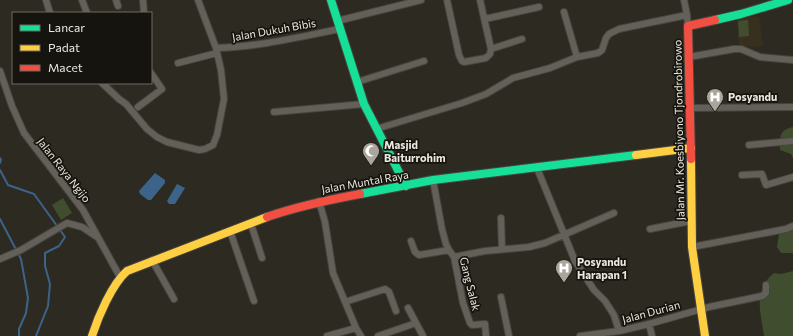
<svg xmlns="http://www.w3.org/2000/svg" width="793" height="336" font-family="Commissioner,sans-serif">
  <rect width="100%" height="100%" fill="#2d2a22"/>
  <path fill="#38301f" d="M759,16L763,46L739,47L737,19Z"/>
  <path fill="#404d2e" d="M748,20L749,36L739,37L738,21Z
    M793,127V158L791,154L780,150C780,138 778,130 793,127Z
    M63,198L72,213L61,220L52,205Z
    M793,228V253H781L777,247L779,234Z
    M793,271V336H764C761,312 752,291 774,273L781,274Z"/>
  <path fill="#3c638a" d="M155,173L165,180V183L151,200H148L140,194L139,191Z
    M177,184L185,188L175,204H169L167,201Z"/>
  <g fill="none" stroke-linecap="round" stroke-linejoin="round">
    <path stroke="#3c638a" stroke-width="2" d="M0,158L1,160L0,163
      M0,170L8,185L34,194L65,237L59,246L45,253V266L50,284L48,306L36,336
      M0,219L21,259L28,298L26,313L19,329V336"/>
    <defs>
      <path id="street" d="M46,0L50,13
        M82,0L87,13
        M116,0L118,6
        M143,0L144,13
        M447,0L459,55L462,61L464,62L486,58L490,54L491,49L480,0
        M684,0L687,15L688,26
        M564,12L577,57
        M485,19L539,7
        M337,21L421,0
        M216,48C258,47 299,37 340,29
        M491,49L522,39
        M689,57L734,49H741L760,57L793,60
        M178,63L217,53
        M0,71L12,106L24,133L83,210L120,277
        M357,82L424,61
        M102,83L119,99L126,104L147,129L157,137L167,142L199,150L205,149L213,145L217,135L224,99L221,70L216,48L198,0
        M138,107L162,89L151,73
        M691,108L793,107
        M274,112L364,104
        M376,129L462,103L486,94L513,78L550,68L577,57L598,53L602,50L606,38L609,34L619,29L687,15
        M749,145L793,141
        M537,168L575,261L594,290L605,301L614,315L619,331L649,324L709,307L762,296L766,293V285
        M742,175L762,174L766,185L793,177
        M433,180L442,229L446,244L449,250L454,257L463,303L470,323L472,325L485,324L486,336
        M319,201L325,222L333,273L356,328L361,336
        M501,218L502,249
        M251,224L262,258
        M650,229L691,221
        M230,231L254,301
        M411,241L415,252L419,255L449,250
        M692,247L786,229L793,226
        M454,257L485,251L529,247L545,243L614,213
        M0,259L21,250L67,223L82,227L97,237
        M152,260L174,299
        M501,297L509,336
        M345,302L385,289L389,292L396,311
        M408,308L423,336
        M649,324L652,336
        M327,336L356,328
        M378,336L416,323
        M580,336L619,331"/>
      <path id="fast" d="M331,0L364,104L406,186
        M715,20L741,14L788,0
        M360,194L433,180L636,155"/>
      <path id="slow" d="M636,155L691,148
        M691,159L692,247L705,336
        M92,336C98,317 112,284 127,271L267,217"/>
      <path id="jam" d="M691,159L688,26L715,20
        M267,217C298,206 328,200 360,194"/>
    </defs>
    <use href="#street" stroke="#48453f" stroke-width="8"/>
    <use href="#fast" stroke="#48453f" stroke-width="10"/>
    <use href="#slow" stroke="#48453f" stroke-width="10"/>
    <use href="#jam" stroke="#48453f" stroke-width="10"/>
    <use href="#street" stroke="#63605a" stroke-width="6"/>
    <use href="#fast" stroke="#16e098" stroke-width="8"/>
    <use href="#slow" stroke="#ffcf43" stroke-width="8"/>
    <use href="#jam" stroke="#f24e42" stroke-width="8"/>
  </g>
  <defs>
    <symbol id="hospital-pin" viewBox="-11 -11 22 30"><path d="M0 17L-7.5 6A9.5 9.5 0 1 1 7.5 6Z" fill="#a9a69d" stroke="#16140e"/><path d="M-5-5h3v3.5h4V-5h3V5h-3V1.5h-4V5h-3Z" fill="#fff"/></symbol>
    <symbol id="mosque-pin" viewBox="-11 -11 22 30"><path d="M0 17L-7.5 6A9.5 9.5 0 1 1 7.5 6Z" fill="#a9a69d" stroke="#16140e"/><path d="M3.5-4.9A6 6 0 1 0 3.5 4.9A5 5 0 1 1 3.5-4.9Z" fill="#fff"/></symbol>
  </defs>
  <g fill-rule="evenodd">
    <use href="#hospital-pin" x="705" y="87" width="20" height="27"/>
    <use href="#mosque-pin" x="361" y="141" width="20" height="27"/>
    <use href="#hospital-pin" x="554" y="258" width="20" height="27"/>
  </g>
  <g text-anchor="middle" stroke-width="3.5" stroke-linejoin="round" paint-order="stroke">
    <g font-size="11" fill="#ece8df" stroke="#16140e">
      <text transform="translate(274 30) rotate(-10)" y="4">Jalan Dukuh Bibis</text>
      <text transform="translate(679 130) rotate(-91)" y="4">Jalan Mr. Koesbiyono Tjondrobirowo</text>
      <text transform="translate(64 170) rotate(52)" y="4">Jalan Raya Ngijo</text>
      <text transform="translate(365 182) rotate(-10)" y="4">Jalan Muntal Raya</text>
      <text transform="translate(470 284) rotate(76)" y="4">Gang Salak</text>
      <text transform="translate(651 312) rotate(-15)" y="4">Jalan Durian</text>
    </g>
    <g font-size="11" font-weight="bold" fill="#ece8df" stroke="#16140e" text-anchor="start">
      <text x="728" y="101">Posyandu</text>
      <text x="384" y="149">Masjid<tspan x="384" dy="13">Baiturrohim</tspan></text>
      <text x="577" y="266">Posyandu<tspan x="577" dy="13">Harapan 1</tspan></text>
    </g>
  </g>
  <rect x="12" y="12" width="140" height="72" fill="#16140e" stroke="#6c6962"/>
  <rect x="20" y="25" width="20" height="6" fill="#16e098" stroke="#6c6962"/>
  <text x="48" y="32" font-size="12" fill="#ece8df">Lancar</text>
  <rect x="20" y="45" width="20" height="6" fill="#ffcf43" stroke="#6c6962"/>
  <text x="48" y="52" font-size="12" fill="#ece8df">Padat</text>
  <rect x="20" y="65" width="20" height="6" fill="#f24e42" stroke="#6c6962"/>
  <text x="48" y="72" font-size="12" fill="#ece8df">Macet</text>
</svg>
